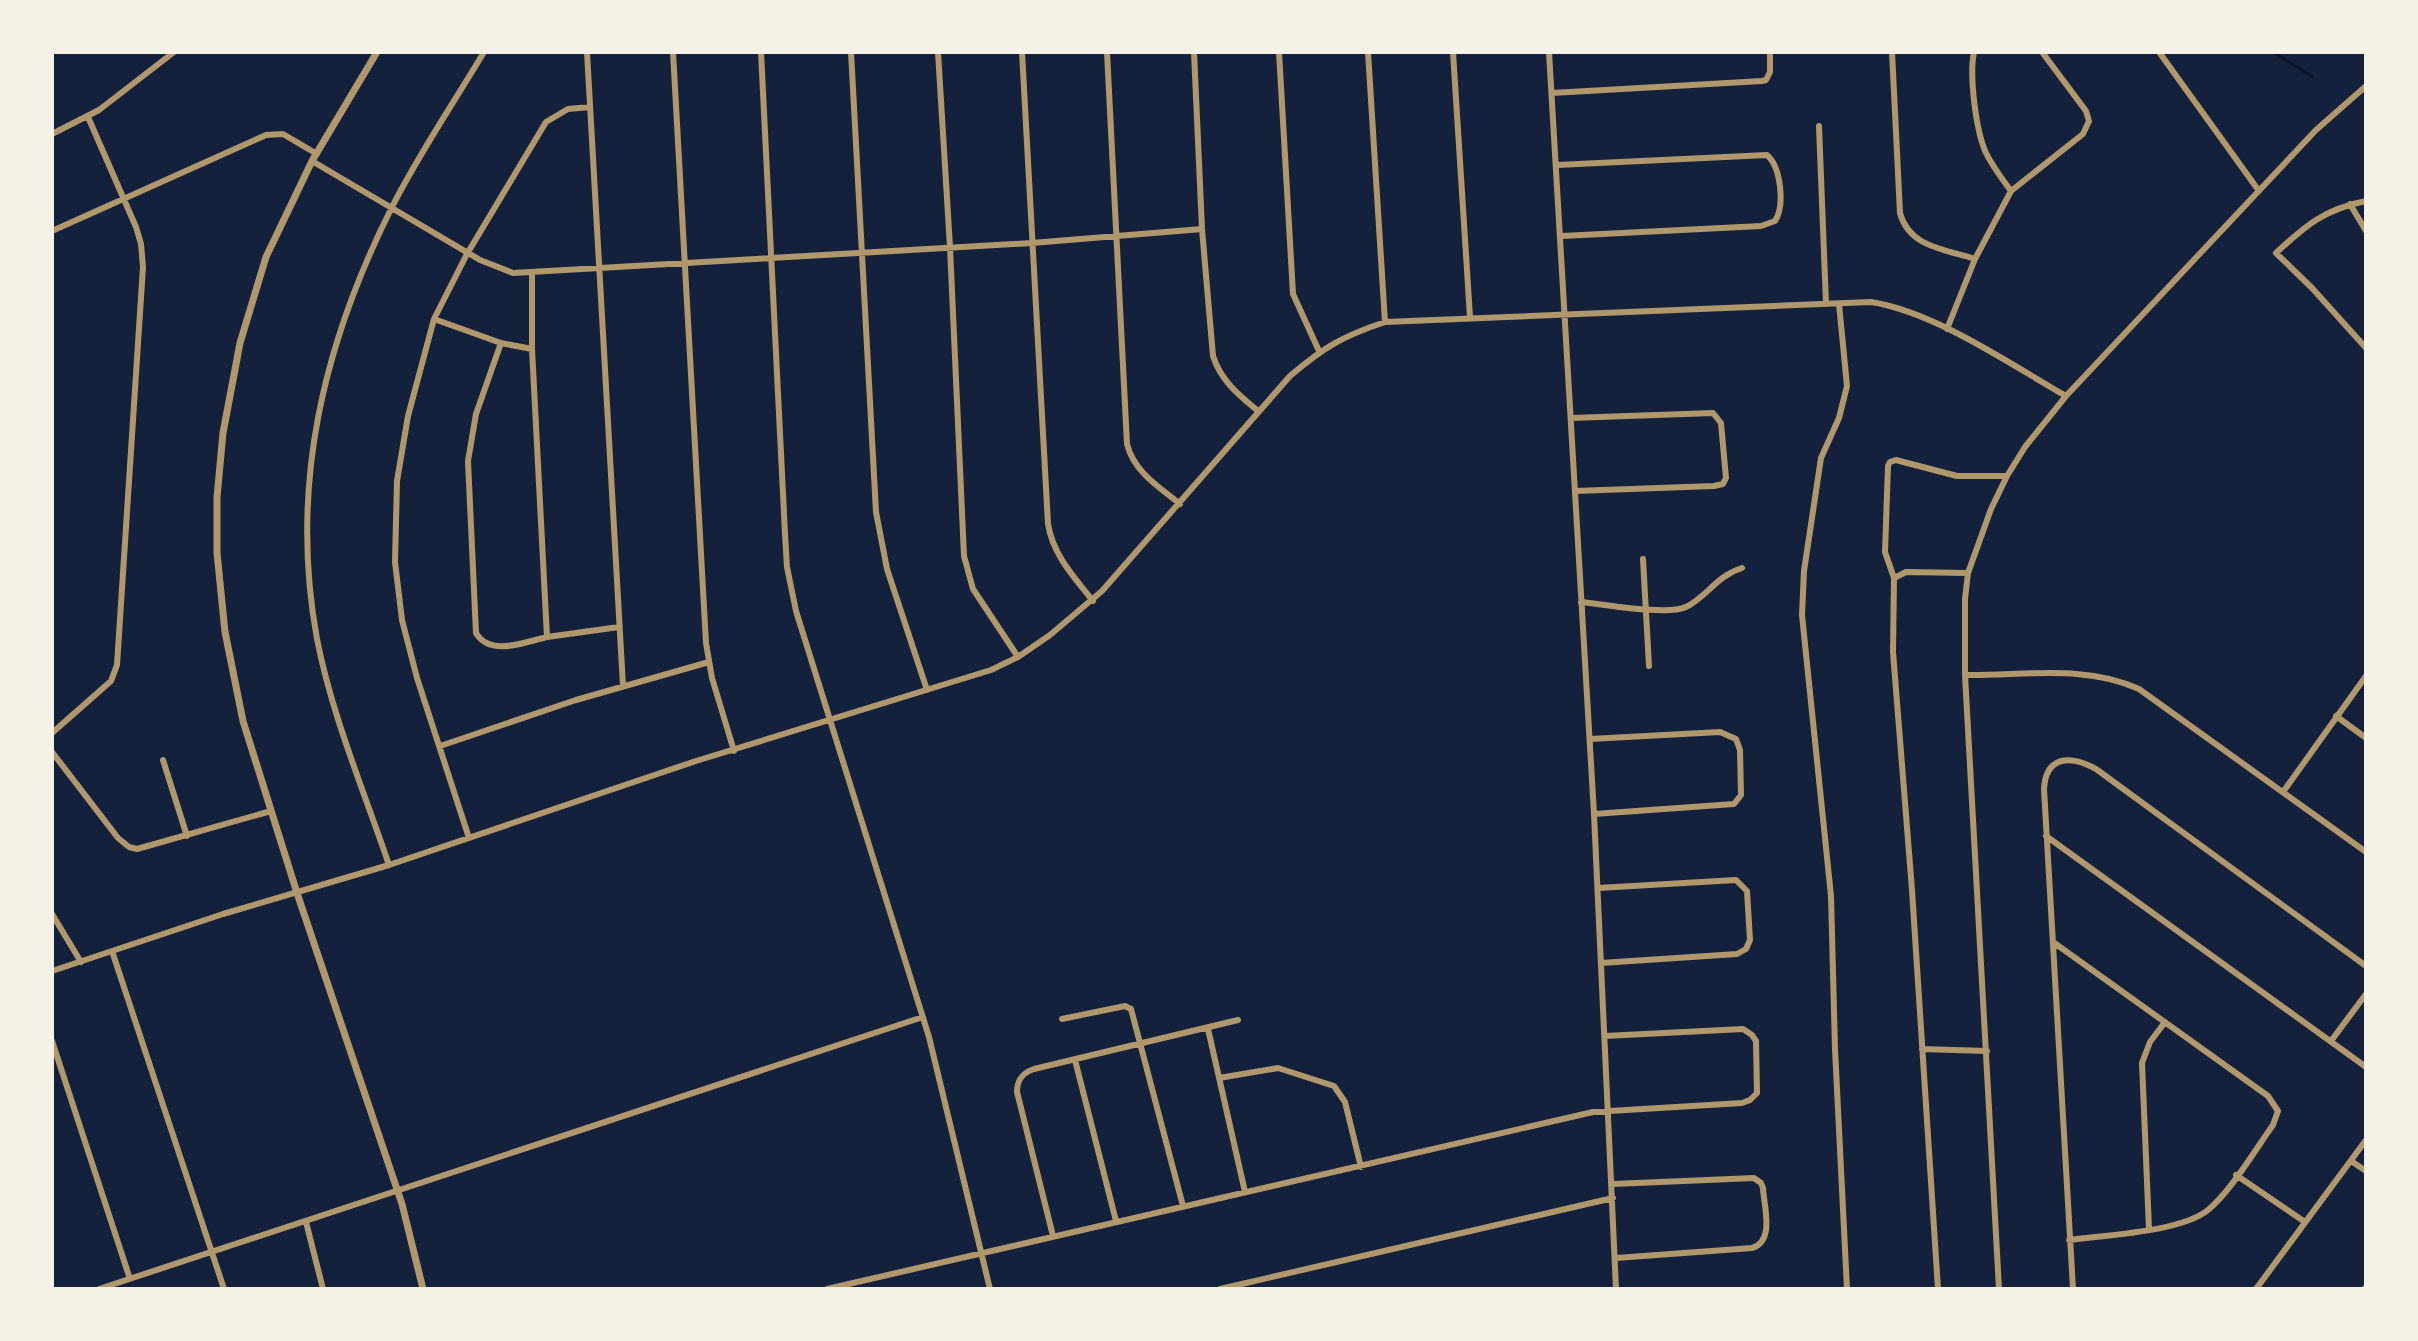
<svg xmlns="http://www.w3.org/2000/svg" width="2418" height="1341" font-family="Inter,sans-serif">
  <rect width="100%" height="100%" fill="#14213d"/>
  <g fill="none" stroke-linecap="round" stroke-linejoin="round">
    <path stroke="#0b132b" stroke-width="3" d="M2273,52L2313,77"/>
    <path stroke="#b1986c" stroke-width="6" d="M587,52L623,686
      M673,52L706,643L712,678L734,751
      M761,52L785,534L787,567L796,611L929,1037L990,1289
      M851,52L876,512L887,569L927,690
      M938,52L950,247L964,556L973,589L1018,657
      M1022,52L1048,524C1053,555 1074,577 1093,601
      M1107,52L1127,444C1134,472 1159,487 1180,504
      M1194,52L1202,229L1213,356C1221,381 1239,395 1258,411
      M1279,52L1293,294L1319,351
      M1368,52L1385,322
      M1453,52L1470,317
      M1549,52L1594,814L1616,1289
      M1892,52L1900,213C1909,247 1944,249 1975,259
      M1974,52C1969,76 1976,131 1986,153C1993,167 2002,179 2011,191
      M2159,52L2259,191
      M1552,93L1762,81L1766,80L1770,72V52
      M1819,126L1826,304
      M52,134L99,110L174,52
      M312,161L480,260L513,273L1032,243L1202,229
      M1557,165L1767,155C1781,167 1785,206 1775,221L1761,226L1562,236
      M2366,201C2325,209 2306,225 2276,253L2312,288L2366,348
      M2350,204L2366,231
      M52,231L266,135L283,134L317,154
      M532,273V349L547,637L619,627
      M1839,304L1847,386L1839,418L1821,458L1804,571L1802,615L1831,896L1835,1049L1847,1289
      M434,319L501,343L532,349
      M1947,329L1975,259L2011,191L2083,134L2089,121L2086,111L2042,52
      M501,343L476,414L468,461L476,633C490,657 525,642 547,637
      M1571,418L1713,413L1721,423L1726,478L1723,484L1714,486L1575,491
      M1643,559L1649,666
      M1894,578L1906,572L1968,573
      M1581,602C1604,604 1667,616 1686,607C1708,596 1716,576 1742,568
      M1965,675C2023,676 2085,664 2139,689L2366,852
      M2336,716L2366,738
      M52,733L111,681L117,665L143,267L141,244L136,227L88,117
      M1590,739L1720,732L1736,739L1740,750L1741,795L1734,804L1594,814
      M440,746L576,700L709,662
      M52,752L118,838L129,847L137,849L271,811
      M163,760L187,836
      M2283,792L2366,676
      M2046,836L2366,1067
      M469,838L417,678L402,620L395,562L397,481L408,416L434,319L467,254L546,122L568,109L590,107
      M389,865C364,791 332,716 317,639C289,487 323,345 391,209C418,155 453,104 484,52
      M1598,888L1736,880L1747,891L1750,940L1746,949L1737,954L1601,963
      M52,914L81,962
      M2053,942L2268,1096L2278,1111L2273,1125C2255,1150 2231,1191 2208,1210C2181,1232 2105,1235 2069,1240
      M112,951L224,1289
      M52,971L223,914L389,865L696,761L991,670L1018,657L1050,635L1102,591L1290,376C1324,347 1343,336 1385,322L1871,302C1935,312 2010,364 2066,396
      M1062,1019L1125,1006L1131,1009L1183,1206
      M1208,1029L1245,1192
      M52,1041L130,1279
      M2331,1041L2366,994
      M1922,1049L1987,1051
      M1075,1060L1116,1221
      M1219,1078L1278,1068L1334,1086L1345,1102L1361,1167
      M2351,1161L2366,1171
      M2236,1175L2305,1222
      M1613,1184L1754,1178L1761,1183L1763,1188C1764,1207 1775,1241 1752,1248L1616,1258
      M306,1222L323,1289
      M2149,1229L2142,1063L2150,1042L2165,1022
      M1053,1236L1017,1092C1017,1080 1022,1073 1034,1069L1238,1020
      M99,1289L923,1017
      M827,1289L1593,1112L1742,1103L1750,1100L1757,1093L1756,1041L1752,1035L1743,1029L1605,1036
      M1220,1289L1613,1198
      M1938,1289L1912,890L1893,652L1894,578L1885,552L1888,466L1890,462L1896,460L1957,476H2007
      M1999,1289L1965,675V599L1968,573L1991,509L2007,476L2025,447L2066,396L2316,130L2366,86
      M2073,1289L2044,789C2046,755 2071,755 2096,769L2366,966
      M2256,1289L2366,1140
      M2364,1289L2366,1287"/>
    <path stroke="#b1986c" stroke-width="7" d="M377,52L312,161L266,257L240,343L223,433L217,497V553L225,632L243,721L297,893L402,1204L423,1289"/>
  </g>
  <rect width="2418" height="1341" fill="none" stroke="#f6f1e7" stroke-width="108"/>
</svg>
